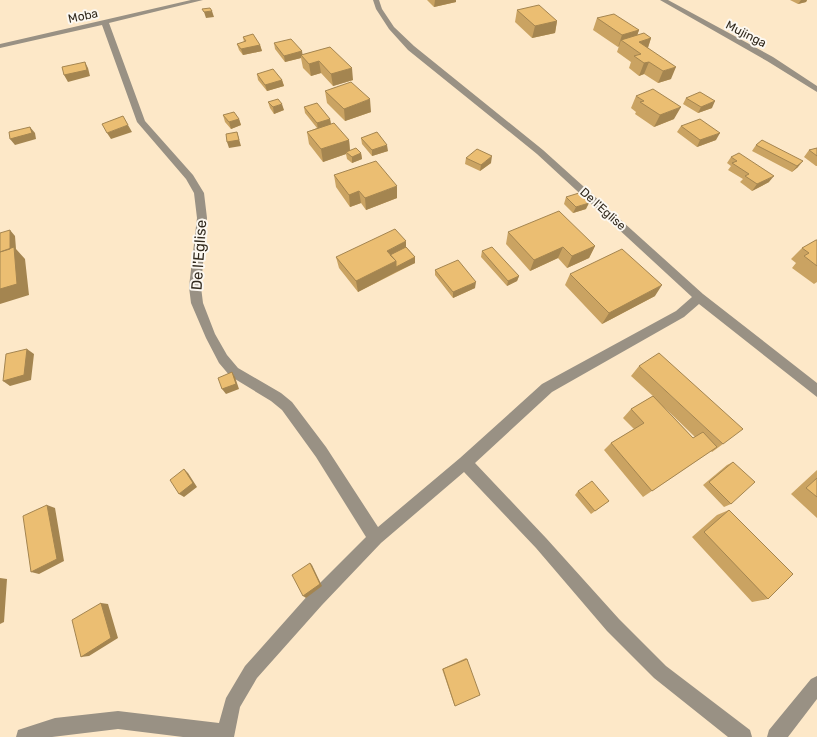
<svg xmlns="http://www.w3.org/2000/svg" width="817" height="737" font-family="Rubik,sans-serif">
  <rect width="100%" height="100%" fill="#fde8c8"/>
  <g fill="none" stroke-linecap="round" stroke-linejoin="round">
    <path fill="#999184" fill-rule="evenodd" d="M191,0H203L109,23L145,121L193,175L204,193L207,218L201,287L203,303L215,334L227,355L238,368L281,393L292,402L326,447L378,527L460,458L542,384L676,311L692,297L537,154L408,50L389,29L376,9L373,0H379L382,9L394,27L414,46L543,150L703,294L817,383V397L699,304L684,317L552,392L475,463L546,538L619,619L666,666L750,730L752,737H728L654,678L607,631L536,548L464,472L381,543L322,605L257,678L240,707L234,737H183L118,729L52,737H16L18,730L55,718L118,711L219,723L226,698L245,666L310,593L366,537L316,457L282,410L271,401L230,376L219,363L206,338L191,303L189,287L197,218L194,193L186,179L137,122L102,25L0,48V44Z
      M660,0H668L773,57L817,86V92L767,61Z
      M817,676V699L788,737H767L769,730L811,679Z"/>
  </g>
  <path fill="#caa362" fill-rule="evenodd" d="M427,0H456V2L434,7Z
    M790,0H807L806,2L798,4Z
    M517,10L557,21L555,33L532,38L515,22Z
    M597,18L639,30L637,35L651,38L648,48L671,79L658,83L644,74L639,76L629,68L631,62L617,52L619,46L618,47L593,30Z
    M243,37L260,45L262,51L243,55L239,50L237,44L244,42Z
    M274,43L302,51V55L330,47L353,80L333,86L321,73L311,76L303,68L301,58L285,62L275,49Z
    M257,74L282,80L284,86L267,91L258,80Z
    M325,91L371,112L345,121L327,103Z
    M636,96L674,119L654,127L635,114L636,112L631,108Z
    M686,98L712,108L698,113L683,104Z
    M268,102L284,110L274,114L270,108Z
    M304,107L330,119L331,124L349,140L350,150L361,153L362,159L352,163L347,159L346,154L323,162L309,144L307,132L317,128L305,113Z
    M223,115L239,119L241,125L231,129L225,122Z
    M681,126L716,140L697,147L677,132Z
    M361,138L388,151L372,156L362,144Z
    M762,140L798,167L792,172L752,151L756,145Z
    M817,148V166H816L804,157L809,150Z
    M731,157L769,182L752,191L740,182L743,179L728,170L731,166L727,163Z
    M466,158L491,163L480,171L465,164Z
    M334,175L397,198L366,210L361,203L350,207L336,187Z
    M566,197L586,209L573,213L564,204Z
    M508,232L595,246L589,258L567,268L558,258L530,271L506,244Z
    M817,240V282L814,284L792,268L796,263L791,259L802,248Z
    M406,247L415,257V263L358,292L339,268L336,257Z
    M482,251L519,276L517,281L507,286L481,257Z
    M435,270L475,288L453,298L435,275Z
    M570,274L655,296L602,324L565,285Z
    M639,366L723,444L712,452L711,451L643,497L604,450L611,443L634,429L623,418L631,409L653,396L631,376ZM664,407L695,437L693,438Z
    M733,462L731,504L724,507L703,485L727,465Z
    M817,470V518L791,494Z
    M578,491L609,501L591,514L575,495Z
    M729,510L768,599L752,602L692,537L717,515Z
    M466,658L467,659L455,706L454,704L442,669Z"/>
  <path fill="#a48550" d="M435,0H456V2L434,7Z
    M801,0H807L806,2L798,4Z
    M212,11L214,17L206,18L204,12Z
    M557,21L555,33L532,38L535,26Z
    M639,30L635,42L621,40L619,46L618,47L622,35Z
    M651,38L647,50L639,42Z
    M260,45L262,51L243,55L241,49Z
    M302,51L303,57L301,55V58L285,62L284,56Z
    M319,61L321,73L311,76L309,64Z
    M85,62L88,68L90,76L68,82L64,75Z
    M649,62L644,74L639,76L644,63Z
    M676,67L671,79L658,83L663,71Z
    M352,68L353,80L333,86L331,74Z
    M282,80L284,86L267,91L265,85Z
    M370,99L371,112L345,121L344,109Z
    M715,101L712,108L698,113L701,107Z
    M282,104L284,110L274,114L273,107Z
    M681,107L674,119L654,127L660,115Z
    M239,119L241,125L231,129L229,122Z
    M330,119L331,125L318,130L317,123Z
    M128,125L132,132L111,139L107,133Z
    M30,127L35,133L36,139L15,145L10,139Z
    M237,132L241,146L229,148L227,142Z
    M720,133L716,140L697,147L700,140Z
    M349,140L350,152H346V154L323,162L321,149Z
    M387,145L388,151L372,156V150Z
    M361,153L362,159L352,163V157Z
    M492,156L491,163L480,171L481,165Z
    M803,161L798,167L792,172L797,166Z
    M774,176L769,182L752,191L757,184Z
    M397,186V198L366,210L365,198Z
    M359,191L361,203L350,207L349,195Z
    M589,203L586,209L573,213L576,207Z
    M10,230L15,236L16,249L25,259L29,295L0,304V259Z
    M406,241V252L391,260L387,251Z
    M595,246L589,258L567,268L572,256Z
    M563,247L558,258L530,271L534,260Z
    M415,257V263L396,272V267Z
    M396,261V272L358,292L356,281Z
    M519,276L517,281L507,286L508,281Z
    M476,282L475,288L453,298V292Z
    M662,285L655,296L602,324L609,313Z
    M27,349L34,354L31,380L10,386L3,381Z
    M232,372L235,377L239,389L226,394L222,389Z
    M184,469L188,473L197,487L184,497L179,494Z
    M47,505L55,508L64,561L39,574L31,572Z
    M310,563L312,565L322,586L306,598L303,596Z
    M0,578L7,579L4,622L0,624Z
    M101,603L108,604L118,638L89,656L81,657Z"/>
  <path fill="#ebbe72" stroke="#a48550" d="M539,5L557,21L535,26L517,10Z
    M210,8L212,11L204,12L202,9Z
    M614,14L639,30L622,35L597,18Z
    M644,33L651,38L639,42L676,67L663,71L649,62L644,63L634,56L641,54L621,40Z
    M253,34L260,45L241,49L237,44L246,41L243,37Z
    M291,39L302,51L284,56L274,43Z
    M330,47L352,68L331,74L319,61L309,64L301,55Z
    M85,62L87,70L64,75L62,67Z
    M273,69L282,80L265,85L257,74Z
    M351,82L370,99L344,109L325,91Z
    M653,89L681,107L660,115L640,102L644,101L636,96Z
    M700,92L715,101L701,107L686,98Z
    M278,99L282,104L273,107L268,102Z
    M317,103L330,119L317,123L304,107Z
    M234,112L239,119L229,122L223,115Z
    M123,116L128,125L107,133L102,124Z
    M700,119L720,133L700,140L681,126Z
    M334,123L349,140L321,149L307,132Z
    M30,127L32,133L10,139L9,132Z
    M237,132L239,140L227,142L226,134Z
    M377,132L387,145L372,150L361,138Z
    M762,140L803,161L797,166L756,145Z
    M356,148L361,153L352,157L346,152Z
    M817,148V156L809,150Z
    M477,149L492,156L481,165L466,158Z
    M739,153L774,176L757,184L745,176L749,174L732,163L737,161L731,157Z
    M376,161L397,186L365,198L359,191L349,195L334,175Z
    M579,193L589,203L576,207L566,197Z
    M559,211L595,246L572,256L563,247L534,260L508,232Z
    M395,229L406,241L387,251L396,261L356,281L336,257Z
    M10,230V249L0,252V233Z
    M816,240H817V266L804,256L809,253L802,248Z
    M14,247L17,284L0,289V252Z
    M406,247L415,257L396,267V261L390,255Z
    M492,247L519,276L508,281L482,251Z
    M622,249L662,285L609,313L570,274Z
    M458,260L476,282L453,292L435,270Z
    M27,349L24,375L3,381L6,354Z
    M659,353L743,429L723,444L639,366Z
    M232,372L236,384L222,389L218,378Z
    M653,396L693,438L703,432L717,447L652,491L611,443L644,423L631,409Z
    M733,462L755,482L731,504L709,482Z
    M184,469L193,483L179,494L170,480Z
    M817,478V497L806,488Z
    M592,481L609,501L595,511L578,491Z
    M47,505L57,559L31,572L23,516Z
    M729,510L793,574L768,599L704,532Z
    M310,563L320,584L303,596L292,575Z
    M101,603L111,638L81,657L72,620Z
    M467,659L480,695L455,706L443,669Z"/>
  <g text-anchor="middle" stroke-width="4" stroke-linejoin="round" paint-order="stroke">
    <g font-size="12" fill="#31291d" stroke="#fcf8f1">
      <text transform="translate(83 16) rotate(-12)" y="4">Moba</text>
      <text transform="translate(746 34) rotate(27)" y="4">Mujinga</text>
      <text transform="translate(603 209) rotate(42)" y="4">De l'Eglise</text>
    </g>
    <g font-size="15" fill="#31291d" stroke="#fcf8f1">
      <text transform="translate(199 255) rotate(-86)" y="5">De l'Eglise</text>
    </g>
  </g>
</svg>
